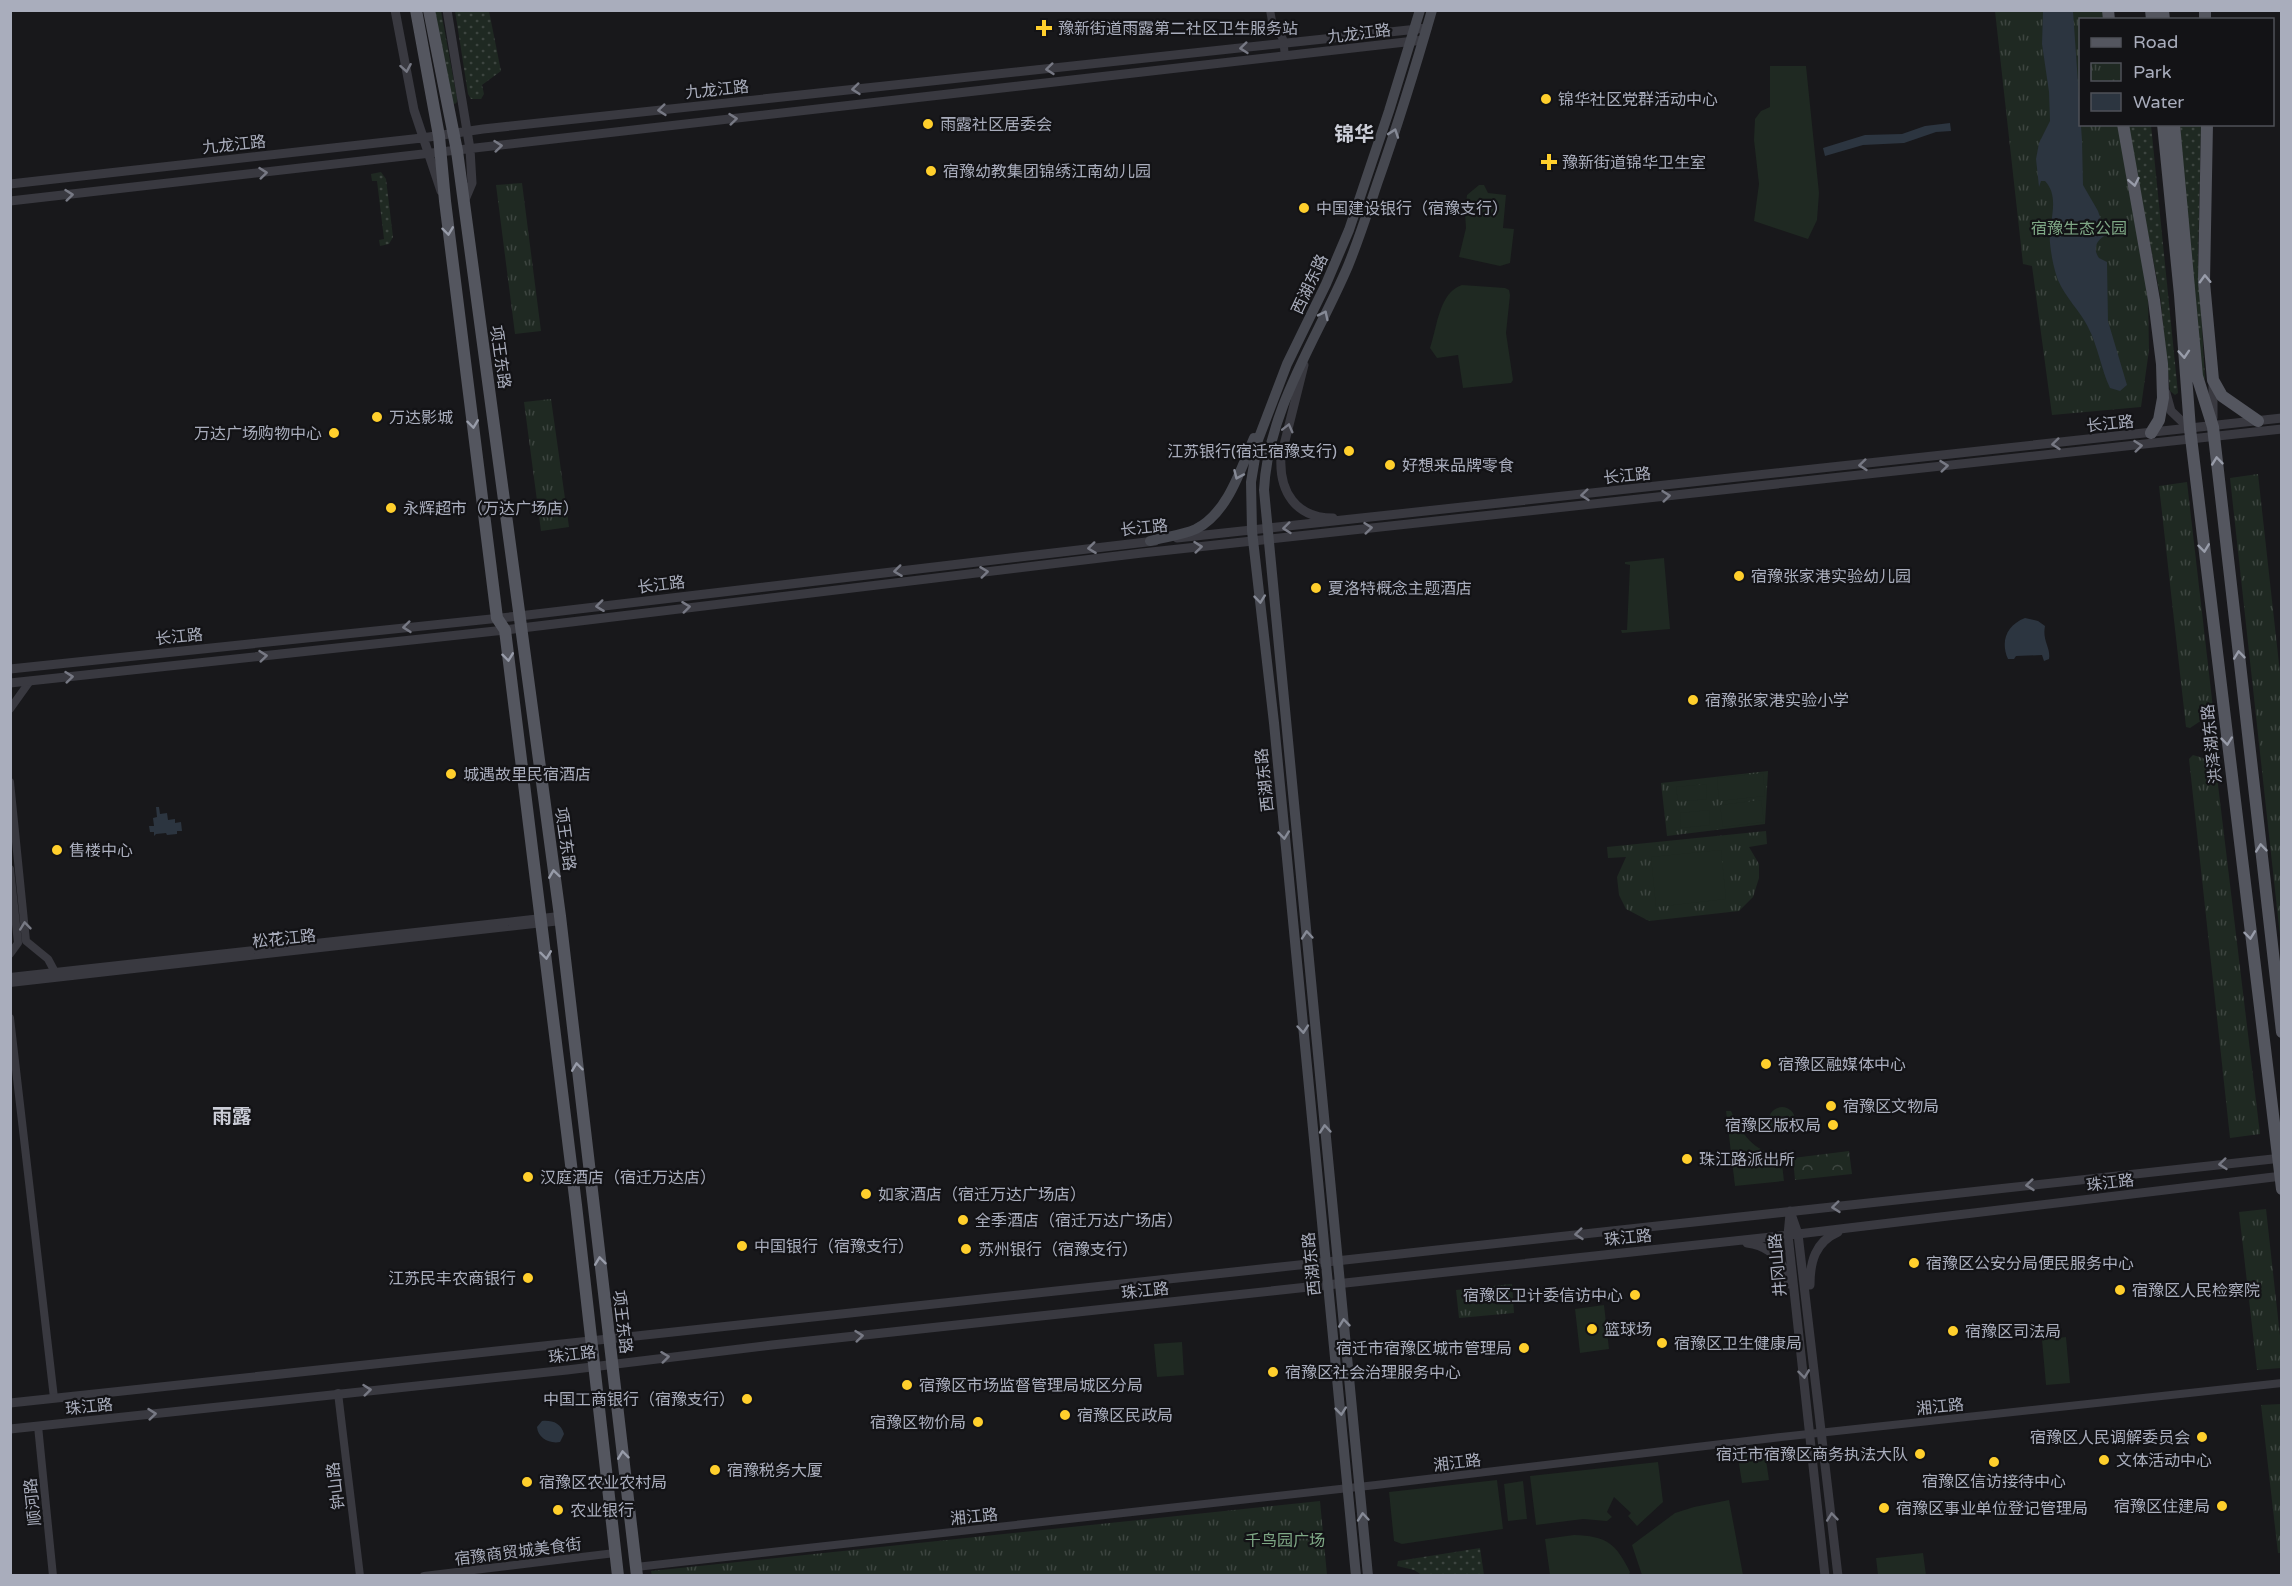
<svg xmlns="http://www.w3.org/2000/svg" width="2292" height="1586" font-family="'Varela Round','Noto Sans SC',sans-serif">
  <defs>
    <pattern id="grass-dots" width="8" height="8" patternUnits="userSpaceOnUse" patternTransform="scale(1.5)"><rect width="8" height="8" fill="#1f2922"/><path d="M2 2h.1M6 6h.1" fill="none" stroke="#3d4540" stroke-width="1.8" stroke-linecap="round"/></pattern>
    <pattern id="forest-crowns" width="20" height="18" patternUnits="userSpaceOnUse" patternTransform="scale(1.5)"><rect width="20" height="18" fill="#1f2922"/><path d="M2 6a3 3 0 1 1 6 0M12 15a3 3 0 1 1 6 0" fill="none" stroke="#3d4540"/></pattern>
    <pattern id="park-tufts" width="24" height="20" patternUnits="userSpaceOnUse" patternTransform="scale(1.5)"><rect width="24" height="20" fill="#1f2922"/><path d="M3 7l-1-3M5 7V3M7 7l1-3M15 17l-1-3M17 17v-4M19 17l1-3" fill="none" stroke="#3d4540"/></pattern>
  </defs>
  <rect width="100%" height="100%" fill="#18181b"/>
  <path fill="url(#grass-dots)" d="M434,11H441L457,98V102L455,104L453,103Z
    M455,11H489L501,71L482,85L484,94L481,99H471L468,94Z
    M2127,125H2151L2178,393L2175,395L2170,391L2160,295Z
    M2180,125H2201L2198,260L2205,379L2200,377Z
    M381,172L386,179L393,237L389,244L380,246L379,240L384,239L377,181H372L371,174Z
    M1480,1548L1484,1575H1422L1414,1570L1397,1566L1398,1561Z"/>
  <path fill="url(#forest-crowns)" d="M1849,1151L1852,1174L1795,1180L1793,1158Z"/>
  <path fill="url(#park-tufts)" d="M1995,11H2103L2104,19L2080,20V124L2118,125L2148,296L2149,350L2141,407L2052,415L2032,266L2023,264Z
    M522,183L541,331L515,334L496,185Z
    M551,399L569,527L541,531L524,402Z
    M2258,474L2282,691L2281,945L2230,478Z
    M2187,482L2213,708L2205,718L2190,728L2186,727L2159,486Z
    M2193,755L2203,758L2216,768L2260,1134L2230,1138L2189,759Z
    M1768,771L1765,824L1667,836L1661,783Z
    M1766,831L1767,844L1749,847L1759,864V878L1753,897L1739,911L1649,921L1626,909L1619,895L1617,877L1626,857L1608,858L1607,847Z
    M2266,1209L2281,1345V1368L2257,1370L2239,1212Z
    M1512,1284L1514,1313L1459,1318L1456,1290Z
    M2281,1404L2282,1553H2278L2261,1405Z
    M1320,1501L1327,1575L652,1576L651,1571Z"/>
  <path fill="#1f2922" d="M1770,66H1806L1819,193L1817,220L1808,239L1754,221L1759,184L1754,140L1755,119L1761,111L1770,107Z
    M1479,185H1484L1488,193L1506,195L1503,228L1514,229L1510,263L1500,266L1459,257L1466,228L1465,213L1467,195Z
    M1462,285L1505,288L1509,290L1510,295L1506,333L1513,380L1511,383L1463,388L1458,355L1437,358L1430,348C1437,328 1439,292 1462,285Z
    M1664,558L1670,629L1622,633L1621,630H1627L1630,565L1625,564V562Z
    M1763,773L1765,796L1719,801L1717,778Z
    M1706,784L1707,799L1678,802L1676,787Z
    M1761,800L1764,822L1723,827L1720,805Z
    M1709,810L1710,825L1681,828L1680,813Z
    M1721,850L1726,899L1656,907L1651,857Z
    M1769 1120a13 13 0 1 1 26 0a13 13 0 1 1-26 0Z
    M1726,1111H1731C1741,1133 1754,1153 1781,1155L1784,1181L1735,1186Z
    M1604,1305L1609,1349L1580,1353L1575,1309Z
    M2066,1337L2070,1383L2046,1385L2042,1340Z
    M1182,1342L1184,1375L1157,1377L1154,1344Z
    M1776,1450L1778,1458L1766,1460L1769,1480L1742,1483L1738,1458L1740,1454Z
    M1658,1462L1663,1502L1637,1526L1628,1516L1631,1513L1614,1497L1607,1512L1612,1517L1607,1521L1583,1519L1536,1525L1530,1476Z
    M1497,1480L1503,1529L1402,1544L1394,1541L1389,1492Z
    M1523,1481L1527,1519L1508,1521L1504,1484Z
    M1729,1500L1743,1575H1642L1632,1545L1675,1513L1694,1507Z
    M1574,1535C1606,1536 1616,1543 1630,1572L1629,1575H1550L1545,1539Z
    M1923,1553L1926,1575H1878L1876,1558Z"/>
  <path fill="#2c3540" d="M2043,11H2073L2082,140L2083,185L2098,211L2106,235C2097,240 2092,248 2099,258L2107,262L2108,321L2127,385L2120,391L2110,388C2101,369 2098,346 2088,327C2080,311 2065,297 2058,280C2054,270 2051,254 2050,243C2048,223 2061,198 2045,181H2041L2039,187L2036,159L2039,143L2050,121L2049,92L2042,44Z
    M1950,123L1951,131L1936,132L1904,143L1863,145L1825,156L1823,148L1865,135L1902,134L1925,126Z
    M2025,618L2038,621L2045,626C2042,641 2051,648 2049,659L2044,661L2042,655L2016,656L2014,659H2008C2000,641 2007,625 2025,618Z
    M156,807H159L160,814L167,813L168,820L175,819V823L181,822L182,831H177V834L167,835L166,833L156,834L154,836V832H150L149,826H154L153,818L157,817Z
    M542,1421C552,1420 561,1423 564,1434L560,1442C549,1444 538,1438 537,1427Z"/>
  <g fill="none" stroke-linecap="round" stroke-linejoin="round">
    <path stroke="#393940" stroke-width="8" d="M1270,10L1272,21L1283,39L1285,56
      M10,709L30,681
      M10,782L26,941L48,959L55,972
      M10,869L18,943L10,954
      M10,977L559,916
      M10,983L561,921
      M10,1018L54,1398
      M338,1393L360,1576
      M38,1426L53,1576
      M636,1567L1376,1485L1781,1437L2282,1383
      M424,1576L615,1553"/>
    <path stroke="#393940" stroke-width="9" d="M395,10L414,110L441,191
      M447,10L470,149L472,183L464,202
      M10,184L422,138L483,129L1427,28
      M10,201L1423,40
      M1304,365L1281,457C1279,492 1296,518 1333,518
      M2213,381V418
      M2166,393L2171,411L2190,429
      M1177,538L2282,418
      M10,669L519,616L1155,541
      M10,683L505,630L1142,553L2282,429
      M1790,1211L1798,1234L1838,1576
      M1790,1214L1788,1235L1825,1576
      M1747,1243C1771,1246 1784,1261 1789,1284
      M1810,1285C1810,1262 1815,1242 1838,1232
      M10,1403L1299,1265L2282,1158
      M10,1429L567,1370L772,1345L1798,1234L2282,1176"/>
    <path stroke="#464850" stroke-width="10" d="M1150,541C1165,537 1183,535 1196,529C1228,513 1241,468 1254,438
      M1356,1576L1274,723L1252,531L1251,482L1258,440L1287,364L1326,284L1349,230L1389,111L1420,10
      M1368,1576L1264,490C1268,409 1317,339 1348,266C1359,239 1368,211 1377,184C1397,127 1415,69 1432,10"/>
    <path stroke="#54565f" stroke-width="12" d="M416,10L439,136L445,201L497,618L505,630L576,1205L618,1576
      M429,10L457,151L560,916L637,1576
      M2108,10L2109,20
      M2151,10L2152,20
      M2163,10L2164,20
      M2205,10V20
      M2123,124L2154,300L2162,364L2163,398L2159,420L2151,433
      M2163,124L2180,295L2190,429L2282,1189
      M2174,124L2197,376L2213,427L2282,1032
      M2207,124L2204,282L2213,380L2222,396L2258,421"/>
  </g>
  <defs><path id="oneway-chevron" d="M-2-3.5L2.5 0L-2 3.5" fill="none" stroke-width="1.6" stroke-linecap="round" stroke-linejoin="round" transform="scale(1.5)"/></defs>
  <g stroke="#777984">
    <use href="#oneway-chevron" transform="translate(1244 48) rotate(174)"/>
    <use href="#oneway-chevron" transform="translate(406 68) rotate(80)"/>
    <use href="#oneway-chevron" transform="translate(1050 69) rotate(174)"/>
    <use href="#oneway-chevron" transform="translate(856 89) rotate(174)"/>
    <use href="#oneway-chevron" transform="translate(662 110) rotate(174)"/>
    <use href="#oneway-chevron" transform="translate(733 119) rotate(-6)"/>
    <use href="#oneway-chevron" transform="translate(498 146) rotate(-6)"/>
    <use href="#oneway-chevron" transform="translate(263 173) rotate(-6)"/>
    <use href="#oneway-chevron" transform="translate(69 195) rotate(-6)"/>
    <use href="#oneway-chevron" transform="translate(1288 428) rotate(-76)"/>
    <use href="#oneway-chevron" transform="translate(2056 444) rotate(174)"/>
    <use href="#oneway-chevron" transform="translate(2138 446) rotate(-6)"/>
    <use href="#oneway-chevron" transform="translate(1863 465) rotate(174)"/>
    <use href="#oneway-chevron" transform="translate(1944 466) rotate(-6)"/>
    <use href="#oneway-chevron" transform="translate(1585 495) rotate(174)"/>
    <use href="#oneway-chevron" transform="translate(1666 496) rotate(-6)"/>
    <use href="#oneway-chevron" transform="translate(1287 528) rotate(174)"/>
    <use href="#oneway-chevron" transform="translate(1368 528) rotate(-6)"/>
    <use href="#oneway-chevron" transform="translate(1198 547) rotate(-6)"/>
    <use href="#oneway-chevron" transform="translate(1092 548) rotate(173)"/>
    <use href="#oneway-chevron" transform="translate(898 571) rotate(173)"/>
    <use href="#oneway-chevron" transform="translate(984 572) rotate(-7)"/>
    <use href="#oneway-chevron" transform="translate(600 606) rotate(173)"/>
    <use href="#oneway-chevron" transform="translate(686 607) rotate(-7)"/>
    <use href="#oneway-chevron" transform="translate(407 627) rotate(174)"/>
    <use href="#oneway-chevron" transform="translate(263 656) rotate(-6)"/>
    <use href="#oneway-chevron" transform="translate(69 677) rotate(-6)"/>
    <use href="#oneway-chevron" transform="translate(25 926) rotate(-96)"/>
    <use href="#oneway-chevron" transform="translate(2223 1164) rotate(174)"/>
    <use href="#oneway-chevron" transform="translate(2030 1185) rotate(174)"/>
    <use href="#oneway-chevron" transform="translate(1836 1207) rotate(174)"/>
    <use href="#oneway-chevron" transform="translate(1579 1234) rotate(174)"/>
    <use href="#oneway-chevron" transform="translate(859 1336) rotate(-6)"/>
    <use href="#oneway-chevron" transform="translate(665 1357) rotate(-7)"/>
    <use href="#oneway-chevron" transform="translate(1804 1374) rotate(83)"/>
    <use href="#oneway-chevron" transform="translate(367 1390) rotate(-6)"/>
    <use href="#oneway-chevron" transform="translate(152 1414) rotate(-6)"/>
    <use href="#oneway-chevron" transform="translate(1832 1517) rotate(-96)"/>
  </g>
  <g stroke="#868a96">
    <use href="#oneway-chevron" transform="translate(1394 133) rotate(-71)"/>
    <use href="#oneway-chevron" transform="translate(1324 315) rotate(-64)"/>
    <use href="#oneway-chevron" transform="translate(1238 475) rotate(114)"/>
    <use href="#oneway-chevron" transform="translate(1260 599) rotate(84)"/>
    <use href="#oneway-chevron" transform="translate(1284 835) rotate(84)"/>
    <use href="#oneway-chevron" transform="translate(1307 935) rotate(-95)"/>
    <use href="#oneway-chevron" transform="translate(1303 1029) rotate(85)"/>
    <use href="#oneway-chevron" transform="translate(1325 1129) rotate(-95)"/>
    <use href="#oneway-chevron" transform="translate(1344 1323) rotate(-96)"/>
    <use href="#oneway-chevron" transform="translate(1341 1411) rotate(84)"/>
    <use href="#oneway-chevron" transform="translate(1363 1517) rotate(-95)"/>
  </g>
  <g stroke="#989ca9">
    <use href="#oneway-chevron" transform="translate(2134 182) rotate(79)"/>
    <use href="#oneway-chevron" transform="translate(448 231) rotate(83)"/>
    <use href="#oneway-chevron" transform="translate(2205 279) rotate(-92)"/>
    <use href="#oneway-chevron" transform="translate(2184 354) rotate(86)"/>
    <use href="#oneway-chevron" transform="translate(473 424) rotate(83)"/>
    <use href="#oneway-chevron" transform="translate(2217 461) rotate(-96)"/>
    <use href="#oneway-chevron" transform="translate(2204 548) rotate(83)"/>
    <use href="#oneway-chevron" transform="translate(2239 655) rotate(-96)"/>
    <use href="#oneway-chevron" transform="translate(508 657) rotate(83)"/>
    <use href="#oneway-chevron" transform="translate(2227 741) rotate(84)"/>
    <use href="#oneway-chevron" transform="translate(2261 848) rotate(-96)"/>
    <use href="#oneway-chevron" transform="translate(554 874) rotate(-98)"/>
    <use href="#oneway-chevron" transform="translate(2250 935) rotate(83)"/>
    <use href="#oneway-chevron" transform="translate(546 955) rotate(83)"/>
    <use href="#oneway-chevron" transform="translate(577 1067) rotate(-97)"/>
    <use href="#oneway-chevron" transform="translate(600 1261) rotate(-97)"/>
    <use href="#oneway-chevron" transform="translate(623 1455) rotate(-97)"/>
  </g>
  <g fill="#ffcf2c" stroke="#131316" stroke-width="2">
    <path d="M1041 19h6v6h6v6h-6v6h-6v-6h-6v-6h6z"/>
    <circle cx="1546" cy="99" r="6"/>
    <circle cx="928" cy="124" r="6"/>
    <path d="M1546 153h6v6h6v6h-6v6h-6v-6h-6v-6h6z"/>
    <circle cx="931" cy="171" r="6"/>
    <circle cx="1304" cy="208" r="6"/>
    <circle cx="377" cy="417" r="6"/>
    <circle cx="334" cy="433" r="6"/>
    <circle cx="1349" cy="451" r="6"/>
    <circle cx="1390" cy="465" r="6"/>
    <circle cx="391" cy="508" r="6"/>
    <circle cx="1739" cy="576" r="6"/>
    <circle cx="1316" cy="588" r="6"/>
    <circle cx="1693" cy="700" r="6"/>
    <circle cx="451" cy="774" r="6"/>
    <circle cx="57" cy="850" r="6"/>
    <circle cx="1766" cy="1064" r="6"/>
    <circle cx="1831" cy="1106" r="6"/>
    <circle cx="1833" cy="1125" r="6"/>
    <circle cx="1687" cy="1159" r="6"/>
    <circle cx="528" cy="1177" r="6"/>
    <circle cx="866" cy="1194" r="6"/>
    <circle cx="963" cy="1220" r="6"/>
    <circle cx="742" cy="1246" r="6"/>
    <circle cx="966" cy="1249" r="6"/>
    <circle cx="1914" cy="1263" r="6"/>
    <circle cx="528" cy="1278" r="6"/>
    <circle cx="2120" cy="1290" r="6"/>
    <circle cx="1635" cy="1295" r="6"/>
    <circle cx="1592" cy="1329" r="6"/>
    <circle cx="1953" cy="1331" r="6"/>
    <circle cx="1662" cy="1343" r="6"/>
    <circle cx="1524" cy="1348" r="6"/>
    <circle cx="1273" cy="1372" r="6"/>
    <circle cx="907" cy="1385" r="6"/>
    <circle cx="747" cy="1399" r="6"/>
    <circle cx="1065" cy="1415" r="6"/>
    <circle cx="978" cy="1422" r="6"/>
    <circle cx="2202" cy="1437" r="6"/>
    <circle cx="1920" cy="1454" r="6"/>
    <circle cx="2104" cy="1460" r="6"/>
    <circle cx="1994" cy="1462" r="6"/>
    <circle cx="715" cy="1470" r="6"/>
    <circle cx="527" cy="1482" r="6"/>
    <circle cx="2222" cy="1506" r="6"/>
    <circle cx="1884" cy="1508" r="6"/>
    <circle cx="558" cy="1510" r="6"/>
  </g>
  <g text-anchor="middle" stroke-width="4.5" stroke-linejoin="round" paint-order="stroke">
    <g font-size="16" fill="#a9adbc" stroke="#131316" text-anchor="start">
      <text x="1058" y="34">豫新街道雨露第二社区卫生服务站</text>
      <text x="1558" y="105">锦华社区党群活动中心</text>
      <text x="940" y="130">雨露社区居委会</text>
      <text x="1562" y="168">豫新街道锦华卫生室</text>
      <text x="943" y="177">宿豫幼教集团锦绣江南幼儿园</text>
      <text x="1316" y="214">中国建设银行（宿豫支行）</text>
      <text x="389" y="423">万达影城</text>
      <text x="322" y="439" text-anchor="end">万达广场购物中心</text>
      <text x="1337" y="457" text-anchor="end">江苏银行(宿迁宿豫支行)</text>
      <text x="1402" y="471">好想来品牌零食</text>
      <text x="403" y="514">永辉超市（万达广场店）</text>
      <text x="1751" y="582">宿豫张家港实验幼儿园</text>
      <text x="1328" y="594">夏洛特概念主题酒店</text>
      <text x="1705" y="706">宿豫张家港实验小学</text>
      <text x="463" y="780">城遇故里民宿酒店</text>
      <text x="69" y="856">售楼中心</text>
      <text x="1778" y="1070">宿豫区融媒体中心</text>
      <text x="1843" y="1112">宿豫区文物局</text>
      <text x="1821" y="1131" text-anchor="end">宿豫区版权局</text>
      <text x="1699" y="1165">珠江路派出所</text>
      <text x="540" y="1183">汉庭酒店（宿迁万达店）</text>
      <text x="878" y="1200">如家酒店（宿迁万达广场店）</text>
      <text x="975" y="1226">全季酒店（宿迁万达广场店）</text>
      <text x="754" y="1252">中国银行（宿豫支行）</text>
      <text x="978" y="1255">苏州银行（宿豫支行）</text>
      <text x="1926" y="1269">宿豫区公安分局便民服务中心</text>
      <text x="516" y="1284" text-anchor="end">江苏民丰农商银行</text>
      <text x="2132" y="1296">宿豫区人民检察院</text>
      <text x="1623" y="1301" text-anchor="end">宿豫区卫计委信访中心</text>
      <text x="1604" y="1335">篮球场</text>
      <text x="1965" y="1337">宿豫区司法局</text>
      <text x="1674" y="1349">宿豫区卫生健康局</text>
      <text x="1512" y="1354" text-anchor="end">宿迁市宿豫区城市管理局</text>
      <text x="1285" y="1378">宿豫区社会治理服务中心</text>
      <text x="919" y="1391">宿豫区市场监督管理局城区分局</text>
      <text x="735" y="1405" text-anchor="end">中国工商银行（宿豫支行）</text>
      <text x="1077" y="1421">宿豫区民政局</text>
      <text x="966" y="1428" text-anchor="end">宿豫区物价局</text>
      <text x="2190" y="1443" text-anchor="end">宿豫区人民调解委员会</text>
      <text x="1908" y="1460" text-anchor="end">宿迁市宿豫区商务执法大队</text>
      <text x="2116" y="1466">文体活动中心</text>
      <text x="727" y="1476">宿豫税务大厦</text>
      <text x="1994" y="1487" text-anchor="middle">宿豫区信访接待中心</text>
      <text x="539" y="1488">宿豫区农业农村局</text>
      <text x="2210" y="1512" text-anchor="end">宿豫区住建局</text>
      <text x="1896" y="1514">宿豫区事业单位登记管理局</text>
      <text x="570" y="1516">农业银行</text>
    </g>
    <g font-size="16" fill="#a9adbc" stroke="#131316">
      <text transform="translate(1359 33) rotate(-7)" y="6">九龙江路</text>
      <text transform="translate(717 89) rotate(-6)" y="6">九龙江路</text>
      <text transform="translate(234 144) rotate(-6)" y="6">九龙江路</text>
      <text transform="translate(1309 284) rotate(-65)" y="6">西湖东路</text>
      <text transform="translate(501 357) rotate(82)" y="6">项王东路</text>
      <text transform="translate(2110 423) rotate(-6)" y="6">长江路</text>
      <text transform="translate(1627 475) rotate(-6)" y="6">长江路</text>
      <text transform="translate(1144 527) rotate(-6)" y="6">长江路</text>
      <text transform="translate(661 584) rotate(-7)" y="6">长江路</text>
      <text transform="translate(179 636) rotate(-6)" y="6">长江路</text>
      <text transform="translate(2211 744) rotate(-96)" y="6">洪泽湖东路</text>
      <text transform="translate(1264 780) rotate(-96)" y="6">西湖东路</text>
      <text transform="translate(566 839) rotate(82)" y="6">项王东路</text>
      <text transform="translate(284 938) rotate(-6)" y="6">松花江路</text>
      <text transform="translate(2110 1182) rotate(-7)" y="6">珠江路</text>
      <text transform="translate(1628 1237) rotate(-6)" y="6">珠江路</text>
      <text transform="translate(1311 1264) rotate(-96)" y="6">西湖东路</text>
      <text transform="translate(1777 1265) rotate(-95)" y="6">井冈山路</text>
      <text transform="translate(1145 1290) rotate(-6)" y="6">珠江路</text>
      <text transform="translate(623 1322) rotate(83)" y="6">项王东路</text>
      <text transform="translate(572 1354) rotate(-7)" y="6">珠江路</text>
      <text transform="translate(89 1406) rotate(-6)" y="6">珠江路</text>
      <text transform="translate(1940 1406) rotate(-6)" y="6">湘江路</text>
      <text transform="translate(1457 1462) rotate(-7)" y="6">湘江路</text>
      <text transform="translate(335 1486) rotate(-97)" y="6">钟山路</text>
      <text transform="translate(32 1502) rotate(-96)" y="6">顺河路</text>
      <text transform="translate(974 1516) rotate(-6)" y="6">湘江路</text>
      <text transform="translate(518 1551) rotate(-7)" y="6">宿豫商贸城美食街</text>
    </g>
    <g font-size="16" fill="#7fa886" stroke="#131316">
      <text x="2079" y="234">宿豫生态公园</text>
      <text x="1285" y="1546">千鸟园广场</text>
    </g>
    <g font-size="20" font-weight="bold" fill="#cbcdd7" stroke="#131316">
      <text x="1354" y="141">锦华</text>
      <text x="232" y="1123">雨露</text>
    </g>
  </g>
  <rect width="2292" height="1586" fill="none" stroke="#a9adbc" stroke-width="24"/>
  <rect x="2079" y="18" width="195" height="108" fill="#131316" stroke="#4f5158" stroke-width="1.5"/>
  <rect x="2091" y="38" width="30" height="9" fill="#54565f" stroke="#4f5158" stroke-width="1.5"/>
  <text x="2133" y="48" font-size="18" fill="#a9adbc">Road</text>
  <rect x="2091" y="63" width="30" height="18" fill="url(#park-tufts)" stroke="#4f5158" stroke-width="1.5"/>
  <text x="2133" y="78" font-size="18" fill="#a9adbc">Park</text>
  <rect x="2091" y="93" width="30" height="18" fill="#2c3540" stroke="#4f5158" stroke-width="1.5"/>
  <text x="2133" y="108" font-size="18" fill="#a9adbc">Water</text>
</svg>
